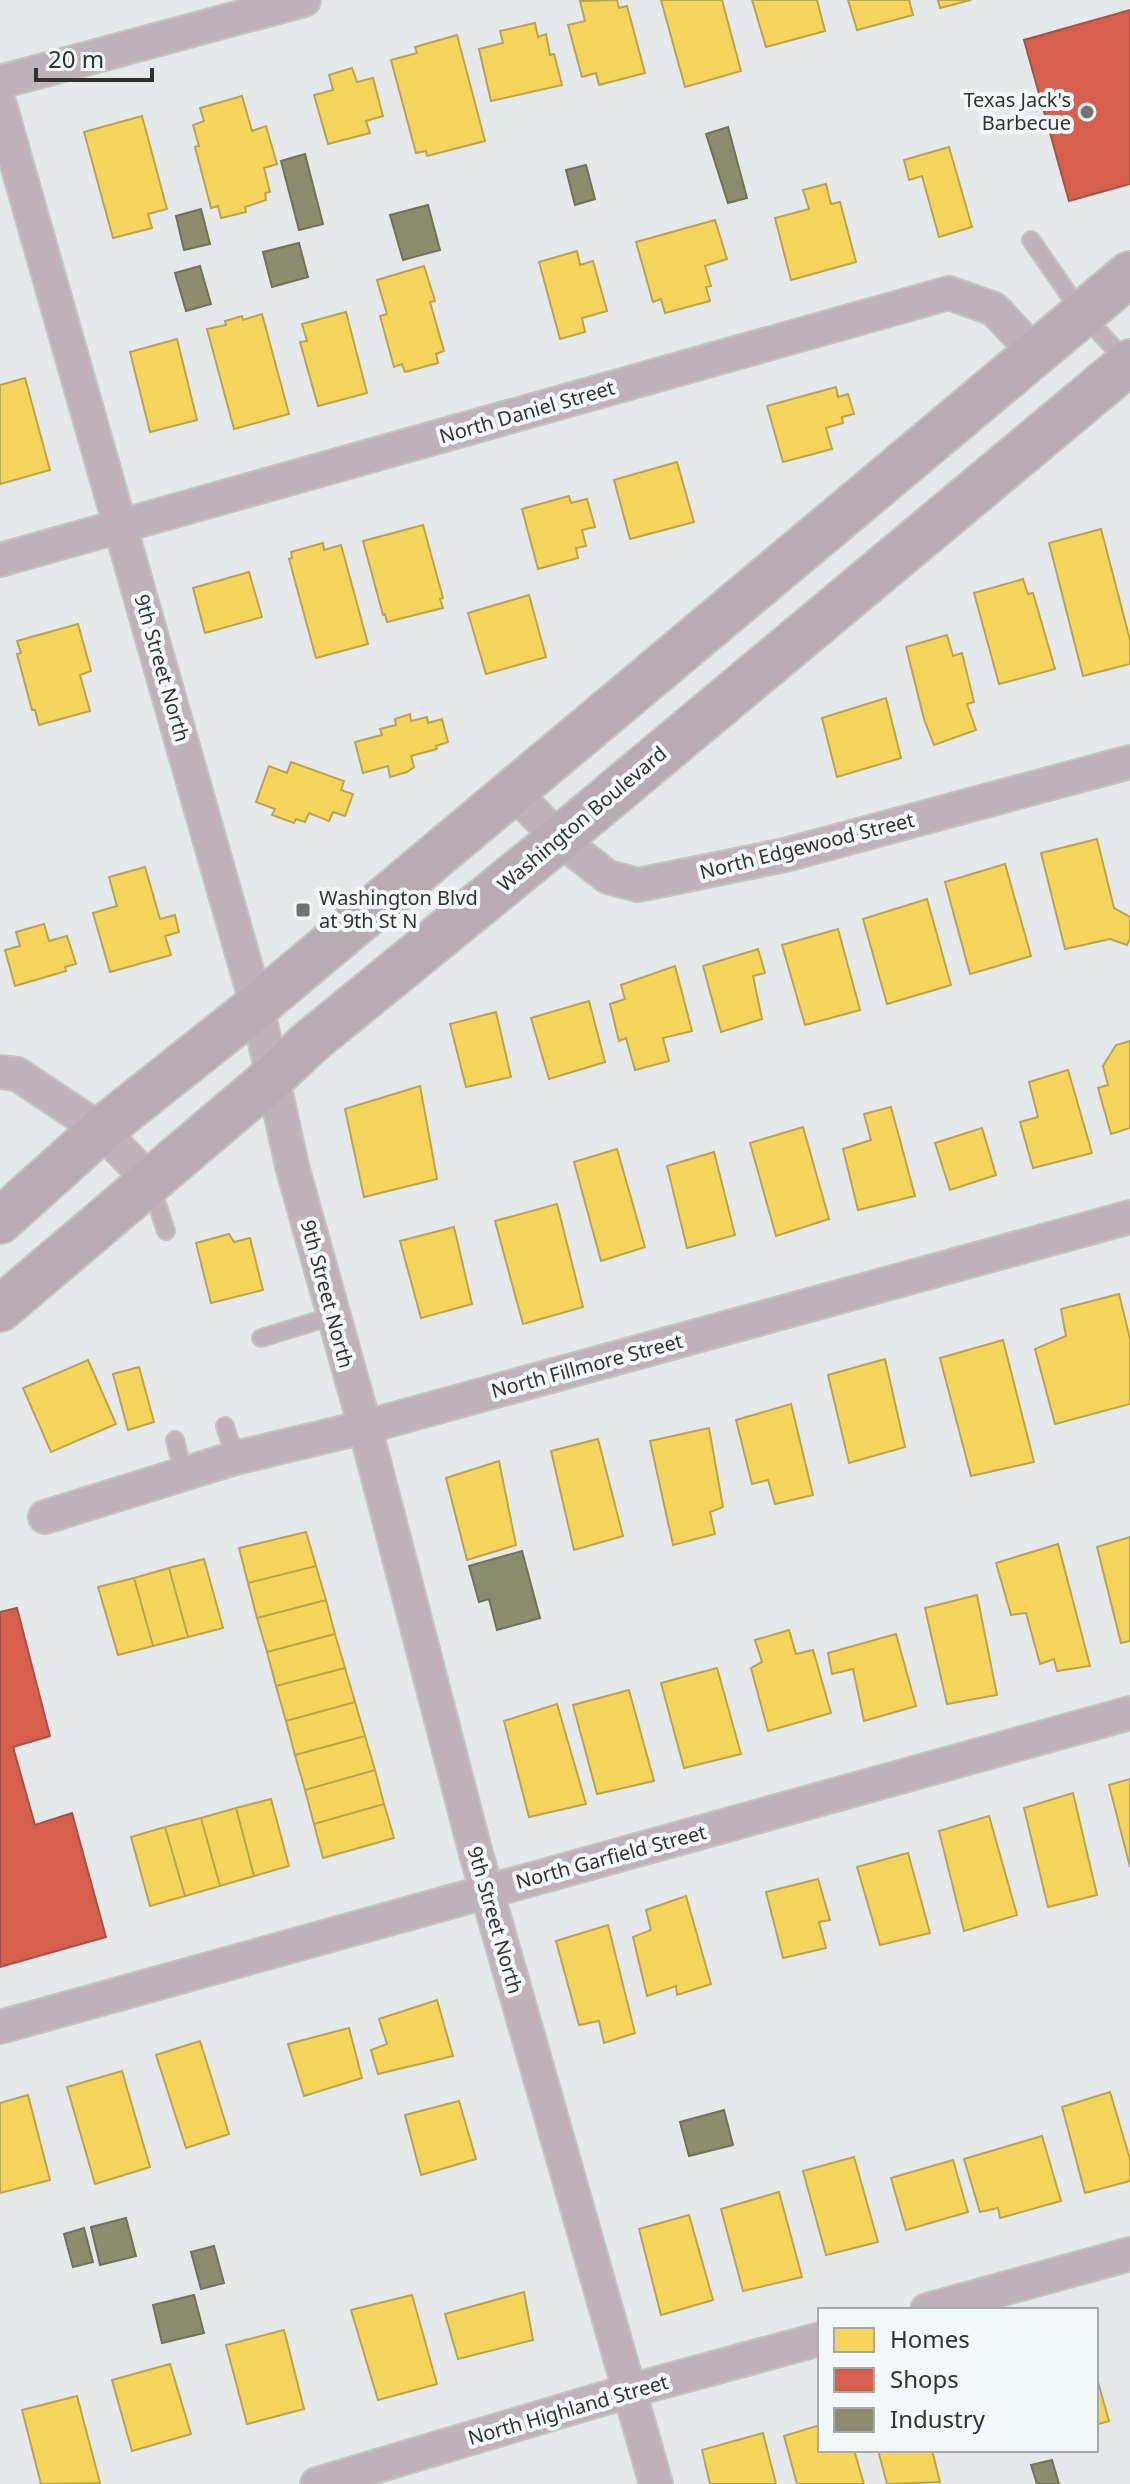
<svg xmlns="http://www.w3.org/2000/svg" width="1130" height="2484" font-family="'Noto Sans',sans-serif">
  <rect width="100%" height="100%" fill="#e6e9e9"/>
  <path fill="#f6d55c" stroke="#bba450" stroke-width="2" d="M617,0L619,8L627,6L645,73L599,85L596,73L582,77L568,25L585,21L580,1Z
    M661,0H722L741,71L685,87Z
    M752,0H817L825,31L766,47Z
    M848,0H909L913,15L857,30Z
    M938,0H971L940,8Z
    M535,23L538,37L546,34L550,55L554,54L562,85L491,101L479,49L503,43L500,31Z
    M457,35L485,141L427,156L426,151L416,153L391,60L417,53L415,47Z
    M352,68L357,82L373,78L383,116L366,121L370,133L328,144L314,95L333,90L329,75Z
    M242,96L252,131L266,126L277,164L264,168L270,192L265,193L266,200L245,207L246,212L221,218L218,206L211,208L195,147L199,146L193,125L204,121L200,108Z
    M142,116L167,209L148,214L152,228L113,238L84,132Z
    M949,147L972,227L939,237L922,176L909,180L904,160Z
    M826,184L831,204L840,202L856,262L791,280L775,218L809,209L803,190Z
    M715,220L727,259L705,266L711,286L706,287L710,301L665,313L661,299L653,302L636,242Z
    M577,251L580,265L593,261L607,311L582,318L585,332L560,339L539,262Z
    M424,266L435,301L430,302L444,351L436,354L438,363L405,372L402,364L394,367L380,316L387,314L377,280Z
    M346,312L367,393L318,406L300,342L307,341L302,324Z
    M262,314L289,414L234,429L207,329L226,325L225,321L242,316L243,320Z
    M177,339L197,420L150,432L130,352Z
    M25,378L50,470L0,484V385Z
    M836,387L838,397L848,394L854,414L842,417L843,423L826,428L832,449L783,462L767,406Z
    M677,462L694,522L630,539L614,480Z
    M569,496L571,503L587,499L595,527L582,530L586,546L576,548L578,558L538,569L522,509Z
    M423,525L443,598L440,599L443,608L387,622L385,614L383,615L363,541Z
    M1101,529L1130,640V664L1083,676L1049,543Z
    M323,543L324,550L341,545L368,644L316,658L289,559L292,558L291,552Z
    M249,572L262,617L205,633L193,588Z
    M1023,579L1028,594L1033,593L1055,669L999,684L974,593Z
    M529,595L546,657L486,674L468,613Z
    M78,624L91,671L80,675L90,711L39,725L35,710H32L17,654L21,653L17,641Z
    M947,635L953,656L962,653L974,702L967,704L976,730L934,745L924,719L906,647Z
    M886,698L901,758L837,777L822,718Z
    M410,714L411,721L427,717L428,723L442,719L448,742L436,746L437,749L411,756L414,767L407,772L390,777L388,766L363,773L355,742L382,735L380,729L396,725L395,719Z
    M291,762L344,781L341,790L353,794L345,816L333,812L329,821L309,813L305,822L296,819L294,823L272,815L275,809L256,802L269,766L287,773Z
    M1097,839L1114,908L1130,917V939L1127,945L1110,939L1065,949L1041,853Z
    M1005,864L1031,956L970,974L945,882Z
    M145,867L160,919L175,915L179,932L165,936L171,955L110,972L93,913L117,906L109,877Z
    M927,899L951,985L887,1004L863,919Z
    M44,924L49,941L67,936L76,964L65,967L66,971L15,986L5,950L20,946L16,932Z
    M838,929L860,1010L805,1025L782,945Z
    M758,949L765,973L753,976L762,1019L721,1032L703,966Z
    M675,966L692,1031L663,1038L669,1061L635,1070L626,1038L619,1041L610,1004L625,999L621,985Z
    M589,1001L605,1062L549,1079L531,1018Z
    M496,1012L511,1077L466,1087L450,1024Z
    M1130,1041V1128L1111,1134L1098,1088L1108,1085L1103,1066L1116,1045Z
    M1068,1070L1092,1153L1033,1168L1020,1122L1038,1117L1029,1082Z
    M420,1086L437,1179L364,1197L345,1109Z
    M891,1107L915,1196L858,1210L843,1149L871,1140L864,1114Z
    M803,1127L829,1219L776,1236L750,1143Z
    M982,1128L996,1175L950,1190L935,1143Z
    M617,1149L645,1247L601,1261L574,1162Z
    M714,1152L735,1235L687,1248L667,1166Z
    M557,1204L583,1307L523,1324L495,1221Z
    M454,1227L472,1304L421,1318L400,1241Z
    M229,1234L234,1242L250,1238L263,1290L211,1303L196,1243Z
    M1119,1294L1130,1339V1404L1055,1424L1035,1349L1066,1336L1061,1309Z
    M1003,1340L1034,1462L971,1476L940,1358Z
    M885,1359L905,1447L849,1463L828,1375Z
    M88,1360L116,1424L51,1452L23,1388Z
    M139,1367L154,1422L128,1430L113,1374Z
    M791,1404L813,1495L775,1504L768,1480L752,1484L736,1420Z
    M709,1428L723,1507L710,1512L715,1534L673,1545L650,1441Z
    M598,1439L623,1536L574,1550L551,1451Z
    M499,1461L516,1545L467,1560L446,1478Z
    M306,1532L316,1566L248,1583L239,1548Z
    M1130,1537V1641L1121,1643L1097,1547Z
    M1058,1544L1090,1666L1057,1671L1054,1659L1040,1664L1026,1613L1011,1615L996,1563Z
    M204,1559L223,1628L188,1637L169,1568Z
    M316,1566L326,1600L257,1618L248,1583Z
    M169,1568L188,1637L153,1646L134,1578Z
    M134,1578L153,1646L118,1655L98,1587Z
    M977,1595L997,1695L947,1704L925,1608Z
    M326,1600L335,1634L267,1652L257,1618Z
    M789,1630L796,1654L813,1650L831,1713L768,1731L751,1668L762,1662L755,1640Z
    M335,1634L345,1668L276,1686L267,1652Z
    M896,1634L916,1706L864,1721L853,1669L832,1674L828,1653Z
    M345,1668L355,1702L286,1721L276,1686Z
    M717,1668L741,1754L684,1768L661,1683Z
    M629,1690L654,1781L597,1794L573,1705Z
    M355,1702L365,1736L295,1755L286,1721Z
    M557,1704L586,1804L529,1817L504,1721Z
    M365,1736L375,1770L305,1790L295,1755Z
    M375,1770L384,1804L314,1824L305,1790Z
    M1130,1779V1867L1109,1785Z
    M1073,1793L1097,1895L1048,1907L1024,1808Z
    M271,1799L289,1866L254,1876L236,1808Z
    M384,1804L394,1838L323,1858L314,1824Z
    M236,1808L254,1876L220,1886L201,1818Z
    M989,1816L1017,1915L964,1931L939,1831Z
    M201,1818L220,1886L185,1896L165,1827Z
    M165,1827L185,1896L150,1906L131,1837Z
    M908,1853L930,1933L880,1945L857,1867Z
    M818,1879L830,1920L819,1922L826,1948L783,1958L766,1892Z
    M686,1896L711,1984L677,1995L676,1986L647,1996L633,1937L651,1930L646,1910Z
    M608,1925L635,2033L604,2043L599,2021L579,2025L556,1941Z
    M437,2000L453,2056L378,2074L371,2050L387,2044L379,2019Z
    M349,2028L362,2078L304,2096L288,2044Z
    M200,2041L229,2134L186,2148L156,2055Z
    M122,2071L150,2167L95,2184L67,2087Z
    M1110,2092L1130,2159V2181L1085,2193L1062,2107Z
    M28,2095L50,2180L0,2193V2103Z
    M459,2101L476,2159L421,2175L405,2115Z
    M1042,2136L1061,2201L1000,2218L998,2208L980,2212L964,2159Z
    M854,2157L878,2242L826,2255L803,2171Z
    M953,2160L968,2212L906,2230L891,2178Z
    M779,2192L802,2277L743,2291L721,2209Z
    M689,2215L713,2300L661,2315L639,2229Z
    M524,2292L533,2340L458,2359L445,2314Z
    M412,2295L437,2384L378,2400L351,2310Z
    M284,2330L304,2409L247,2424L226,2345Z
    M170,2364L191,2434L132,2451L112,2380Z
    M1096,2375L1109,2421L1096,2425Z
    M77,2396L100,2483L41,2484L22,2410Z
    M820,2425V2450H854L864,2484H797L784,2436Z
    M763,2433L776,2484H710L702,2450Z
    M878,2450H932L940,2482L887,2484Z"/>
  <path fill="#d6604d" stroke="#a45245" stroke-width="2" d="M1130,10V184L1069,201L1024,40Z
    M17,1608L50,1736L13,1747L35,1825L72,1813L106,1937L0,1967V1612Z"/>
  <path fill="#8c8c6e" stroke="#71715c" stroke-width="2" d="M728,127L747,198L728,203L706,134Z
    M305,154L323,224L299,230L281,161Z
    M586,165L595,199L575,205L566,170Z
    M428,205L440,250L403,260L390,215Z
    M201,209L210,244L184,250L176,216Z
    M299,243L308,277L272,287L263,252Z
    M200,266L211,304L186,311L175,273Z
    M522,1551L540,1618L497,1630L489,1599L479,1602L469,1566Z
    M724,2110L733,2145L689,2156L680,2122Z
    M126,2218L136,2256L100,2265L91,2227Z
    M84,2228L93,2262L73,2267L64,2234Z
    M214,2246L224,2283L201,2289L191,2252Z
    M194,2295L204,2333L162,2343L153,2305Z
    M1052,2460L1059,2484H1037L1031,2465Z"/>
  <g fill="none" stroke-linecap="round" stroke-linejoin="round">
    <defs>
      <path id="service" d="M1031,240L1083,315L1127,362
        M150,1183L166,1231
        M261,1338L333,1316
        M225,1426L235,1458
        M175,1440L184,1476"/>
      <path id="minor" d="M0,82L304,0
        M0,105L257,1006L292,1166L365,1427L475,1850L656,2484
        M0,560L949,293L994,309L1036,354
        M513,791L559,839L608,877L638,885L785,855L1130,762
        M0,1072L17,1074L101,1130L149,1180
        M45,1517L235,1458L365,1427L1130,1217
        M0,2027L1130,1713
        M927,2310L1130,2254
        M317,2484L629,2391L820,2339"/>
      <path id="primary" d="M0,1221L101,1130L257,1006L1130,274
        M0,1309L272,1078L309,1043L559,839L1130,362"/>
    </defs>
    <use href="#service" stroke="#c3c4c4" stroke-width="20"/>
    <use href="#minor" stroke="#c3c4c4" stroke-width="36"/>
    <use href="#primary" stroke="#c3c4c4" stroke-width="48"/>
    <use href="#service" stroke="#bfb3b9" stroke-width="16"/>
    <use href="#minor" stroke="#bfb3b9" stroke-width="32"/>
    <use href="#primary" stroke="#b8acb2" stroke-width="44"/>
  </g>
  <g fill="#707373" stroke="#f2f7f7" stroke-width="3">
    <circle cx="1087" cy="112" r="8"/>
    <rect x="295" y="902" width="16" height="16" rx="4"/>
  </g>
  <g text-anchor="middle" stroke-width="8" stroke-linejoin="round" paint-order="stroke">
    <g font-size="20" fill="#313333" stroke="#f2f7f7" text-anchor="end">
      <text x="1071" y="107">Texas Jack's<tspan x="1071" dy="23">Barbecue</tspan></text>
      <text x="319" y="905" text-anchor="start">Washington Blvd<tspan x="319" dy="23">at 9th St N</tspan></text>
    </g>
    <g font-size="20" fill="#313333" stroke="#f2f7f7">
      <text transform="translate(527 412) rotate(-16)" y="7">North Daniel Street</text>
      <text transform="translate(162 668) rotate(74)" y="7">9th Street North</text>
      <text transform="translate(582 819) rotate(-40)" y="7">Washington Boulevard</text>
      <text transform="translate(807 846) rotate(-14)" y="7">North Edgewood Street</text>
      <text transform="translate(327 1294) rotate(75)" y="7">9th Street North</text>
      <text transform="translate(587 1366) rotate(-15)" y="7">North Fillmore Street</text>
      <text transform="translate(611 1857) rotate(-15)" y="7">North Garfield Street</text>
      <text transform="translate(495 1920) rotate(74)" y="7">9th Street North</text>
      <text transform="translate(568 2410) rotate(-16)" y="7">North Highland Street</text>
    </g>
  </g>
  <rect x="818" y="2308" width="280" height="144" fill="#f2f7f7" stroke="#a5a9a9" stroke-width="2"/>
  <rect x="834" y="2328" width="40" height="24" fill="#f6d55c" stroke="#a5a9a9" stroke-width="2"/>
  <text x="890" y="2348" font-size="24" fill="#313333">Homes</text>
  <rect x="834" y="2368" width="40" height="24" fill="#d6604d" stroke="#a5a9a9" stroke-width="2"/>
  <text x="890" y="2388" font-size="24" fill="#313333">Shops</text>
  <rect x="834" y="2408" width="40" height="24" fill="#8c8c6e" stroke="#a5a9a9" stroke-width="2"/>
  <text x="890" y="2428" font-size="24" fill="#313333">Industry</text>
  <path d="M36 68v12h116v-12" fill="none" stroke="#313333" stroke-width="4"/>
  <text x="48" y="68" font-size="24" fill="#313333" stroke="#f2f7f7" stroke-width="6" paint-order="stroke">20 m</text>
</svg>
